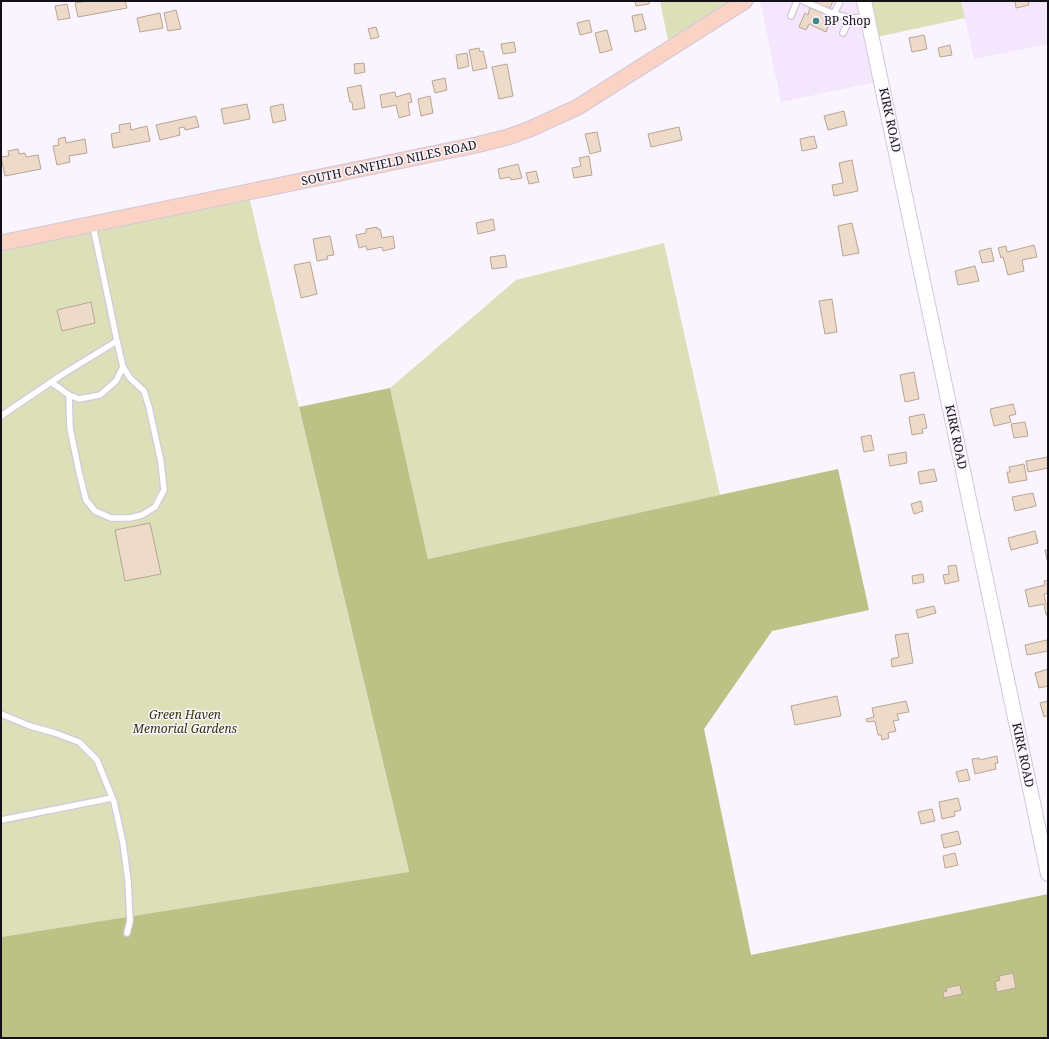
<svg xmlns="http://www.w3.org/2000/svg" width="1049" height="1039" font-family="'Noto Serif',serif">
  <rect width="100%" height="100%" fill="#f9f4fd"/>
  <path fill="#f3e6fd" d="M760,1H864L881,81L781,102Z
    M961,1H1048V44L974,59Z"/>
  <path fill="#dce0b9" d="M660,1H745L670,50Z
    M864,1H961L965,18L872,38Z
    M248,192L409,873L1,937V243Z
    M664,243L720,495L428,559L390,388L516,280Z"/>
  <path fill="#bcc185" d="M390,388L428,559L838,469L869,610L772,631L704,729L751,955L1048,894V1038H1V937L409,872L299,407Z"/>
  <path fill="#eddac9" stroke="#b8a595" d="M87,1H125L127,8L78,17L75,3Z
    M635,1H649V4L636,6Z
    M813,1H833L829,10L812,3Z
    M1015,1H1028L1029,5L1016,8Z
    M67,4L70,18L58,20L55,6Z
    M810,8L832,17L826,32L809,24L806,30L799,27L805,13L808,15Z
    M176,10L181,29L168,31L164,13Z
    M160,13L163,28L140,32L137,18Z
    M642,14L646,29L635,32L632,16Z
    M589,20L592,32L580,35L577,23Z
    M376,27L379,37L371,39L368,29Z
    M607,30L612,50L600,53L595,33Z
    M924,35L927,49L912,52L909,38Z
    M514,42L516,52L503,54L501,44Z
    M950,45L952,55L940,57L938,48Z
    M479,48L480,52L483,51L487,68L473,71L469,50Z
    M467,53L469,66L458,69L456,55Z
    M364,63L365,72L355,74L354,64Z
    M507,64L513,96L499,99L492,67Z
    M445,78L447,90L435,93L432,81Z
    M361,85L365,108L353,110L352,102H350L347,88Z
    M395,92L396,97L410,93L412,102L408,103L410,115L399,118L396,105L382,108L380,95Z
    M430,96L433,113L421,116L418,99Z
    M247,104L250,119L224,124L221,109Z
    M283,104L286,120L273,123L270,107Z
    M844,111L847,125L828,130L824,116Z
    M196,116L199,127L185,130L184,127L179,128L180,135L160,140L156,125Z
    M130,123L131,130L147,126L150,141L113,148L111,134L120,132L119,125Z
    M679,127L682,140L651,147L648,134Z
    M597,132L601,151L590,154L585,134Z
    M814,136L817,148L802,151L800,139Z
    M65,137L66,143L85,139L87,153L69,156L70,162L57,165L53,146L59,145L58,139Z
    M18,149L19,154L25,153L26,157L38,155L41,169L5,176L1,157L9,156L8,151Z
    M589,156L592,175L574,178L572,168L581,166L579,158Z
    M852,160L858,191L834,196L832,185L843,183L839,163Z
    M518,164L522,178L511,180L510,177L500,179L498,169Z
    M536,171L539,182L529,184L526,173Z
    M493,219L495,230L478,234L476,223Z
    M852,223L859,253L843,256L838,226Z
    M377,227V229H380L382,238L393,236L395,248L383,251L382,247L367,250L366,246L359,248L356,235L366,233V229Z
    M330,236L334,255L327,256L328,259L317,261L313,239Z
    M1034,245L1037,257L1022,260L1024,271L1008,275L1003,257L1001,258L998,248L1006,246L1007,252Z
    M991,248L994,261L982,263L979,251Z
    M505,255L507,267L492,269L490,257Z
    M310,262L317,294L301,298L294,265Z
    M975,266L979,281L958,285L955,271Z
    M832,299L837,332L825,334L819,301Z
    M91,302L95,323L62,331L57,310Z
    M914,372L919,399L905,402L900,375Z
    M1013,404L1016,414L1009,416L1011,422L994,426L990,409Z
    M924,414L927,428L922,429L923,433L912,435L909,417Z
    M1025,422L1028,436L1014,438L1011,424Z
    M871,435L874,450L864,452L861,437Z
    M906,452L907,463L890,466L888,455Z
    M1048,457V468L1028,472L1026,461Z
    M1024,464L1027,480L1009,483L1007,472H1010L1009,467Z
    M934,469L937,481L920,484L918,472Z
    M1033,493L1036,506L1015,511L1012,497Z
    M921,501L923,511L914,514L911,504Z
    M150,523L161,574L125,581L115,530Z
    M1035,531L1038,543L1011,550L1008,538Z
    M1045,550H1048V560H1047Z
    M956,565L959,581L945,584L943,575L949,574L948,566Z
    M923,574L924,582L913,584L912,576Z
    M1048,580V593L1044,594L1046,604H1048V615H1046L1044,604L1029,607L1025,590L1045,585L1044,581Z
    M934,606L936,613L918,618L916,610Z
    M908,633L913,663L892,667L891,659L899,657L895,635Z
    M1047,640L1048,651L1027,655L1025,645Z
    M1048,669V686L1039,688L1035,673Z
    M837,696L841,716L795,725L791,706Z
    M906,701L909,712L897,714L899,720L893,721L896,731L888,733L889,738L882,740L881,735H878L875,721L867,722L866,719L874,717L872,708Z
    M1048,701V715L1044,717L1040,703Z
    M997,756L998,763H995L996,769L975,774L972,759L979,758L980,760Z
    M967,769L970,780L959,782L956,772Z
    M958,798L961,810L954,812L955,816L942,819L939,802Z
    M932,809L935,821L921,824L918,812Z
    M958,831L961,844L944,848L941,835Z
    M955,853L958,865L945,868L943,856Z
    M1013,973L1016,988L997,992L995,982L1000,980L999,976Z
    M960,985L962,994L944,998L943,992L947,991L946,988Z"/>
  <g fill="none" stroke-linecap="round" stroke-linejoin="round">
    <defs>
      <path id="service" d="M803,1L834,14L840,1
        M834,14L850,18L867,17
        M791,16L797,1
        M843,33L850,18
        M51,382L69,395L79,399L100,395L116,381L123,367
        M69,395L70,428L79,472L86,500L95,511L111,518H130L142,515L155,507L164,490L161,462L149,407L144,391L130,378L123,367L117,341
        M1,416L63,374L117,341L93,226
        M1,714L30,726L55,733L79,742L97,760L114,802L123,843L128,881L130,921L127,933
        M1,820L112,798"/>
      <path id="tertiary" d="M864,1L1048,874"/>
      <path id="secondary" d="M1,243L476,145L508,137L530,129L578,107L745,1"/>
    </defs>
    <use href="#service" stroke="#d3c7dc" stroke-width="8"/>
    <use href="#tertiary" stroke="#d3c7dc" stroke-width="16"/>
    <use href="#secondary" stroke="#d3c7dc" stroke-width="17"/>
    <use href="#service" stroke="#fff" stroke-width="5.5"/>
    <use href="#tertiary" stroke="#fff" stroke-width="14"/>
    <use href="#secondary" stroke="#fad3c5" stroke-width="15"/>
  </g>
  <circle fill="#418985" stroke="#f9f4fd" stroke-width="1.5" cx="816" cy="21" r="4"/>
  <g text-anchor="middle" stroke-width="3" stroke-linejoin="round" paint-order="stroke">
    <g font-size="12" fill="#141018" stroke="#f9f4fd" text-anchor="start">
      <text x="824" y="25">BP Shop</text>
    </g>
    <g font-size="12" fill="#141018" stroke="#f9f4fd">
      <text transform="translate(890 120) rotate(78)" y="4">KIRK ROAD</text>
      <text transform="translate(389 163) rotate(-12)" y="4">SOUTH CANFIELD NILES ROAD</text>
      <text transform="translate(956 437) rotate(78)" y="4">KIRK ROAD</text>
      <text transform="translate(1023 755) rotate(78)" y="4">KIRK ROAD</text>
    </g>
    <g font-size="12" font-style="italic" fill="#2f3201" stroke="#f9f4fd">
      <text x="185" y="719">Green Haven<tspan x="185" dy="14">Memorial Gardens</tspan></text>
    </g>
  </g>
  <rect width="1049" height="1039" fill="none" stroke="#141018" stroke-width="4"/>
</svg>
